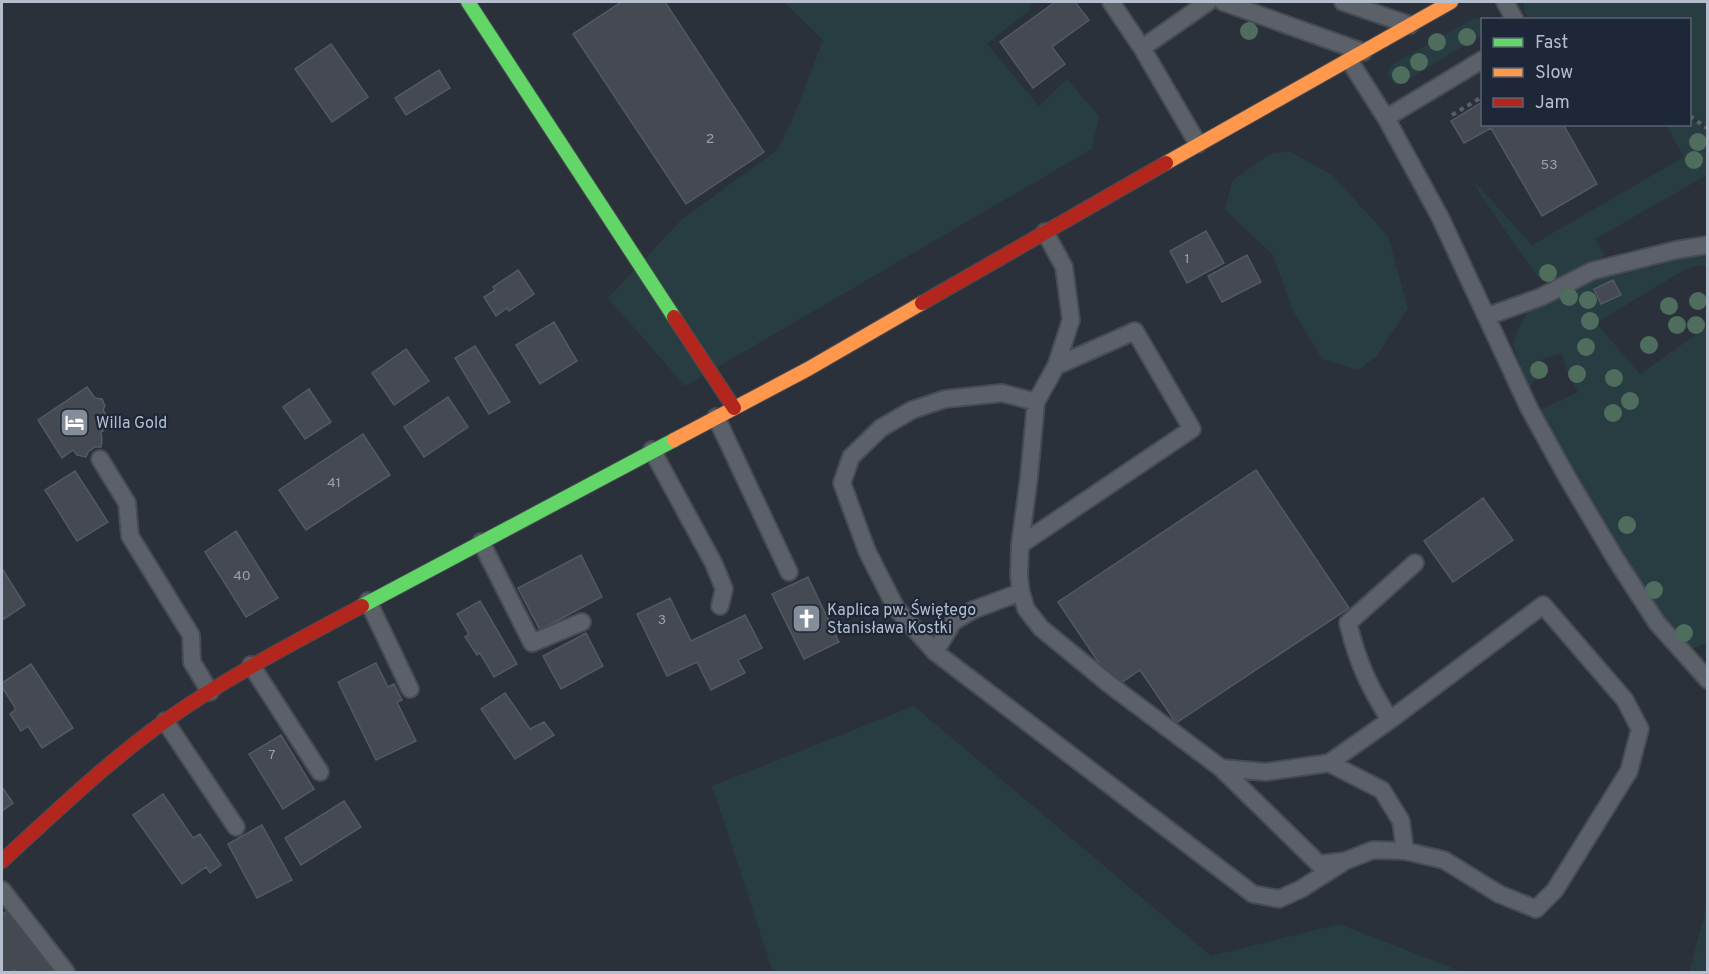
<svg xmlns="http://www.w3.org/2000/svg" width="1709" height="974" font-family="Overpass,sans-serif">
  <rect width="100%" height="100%" fill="#2b313b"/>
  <path fill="#273d42" d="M784,2H1032L1030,10L987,44L1039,106L1067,79L1099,116L1092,149L685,386L608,298L682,219L776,151L792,121L823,40Z
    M1524,2H1707V127L1690,114V20L1529,19L1524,11Z
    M1474,18L1482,20V35L1400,84H1395L1388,76L1390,66Z
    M1690,118L1707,130V175L1595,239L1604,254L1603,257L1560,276L1563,280L1552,283L1537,276L1480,194L1472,179L1532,245L1684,157L1666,125L1690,124Z
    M1289,151L1332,175L1388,236L1408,308L1376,357L1358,370L1322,359L1293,311L1273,255L1225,210L1232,181L1270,154Z
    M1707,255V266H1697L1686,269L1596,323L1640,374L1707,327V643L1687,650L1644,593L1538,411L1578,392L1568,375L1562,353L1540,360L1545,377L1534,380L1529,390L1513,345L1518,329L1528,312L1567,285L1635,268L1654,267L1672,259Z
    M914,706L1211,956L1339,924L1463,972H773L712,786Z
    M1707,905V972H1689Z"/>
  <path fill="#444952" stroke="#535963" stroke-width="1.5" d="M619,2H665L764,152L686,204L573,34L620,3Z
    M1055,2H1075L1089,20L1052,47L1065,64L1033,88L1000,42Z
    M331,44L368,97L332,122L295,69Z
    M439,70L450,88L406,115L395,98Z
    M1482,102V124H1563L1597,184L1542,216L1491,128L1464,143L1451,121Z
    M1206,231L1224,263L1187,283L1170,251Z
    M1247,255L1261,282L1222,302L1208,276Z
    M518,270L534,294L509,311L507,308L496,316L484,297L495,290L493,287Z
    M1613,280L1621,295L1601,304L1594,289Z
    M554,322L577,361L540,384L516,345Z
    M475,346L510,402L489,414L455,358Z
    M406,349L429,381L394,405L372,373Z
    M87,387L95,398L102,399L105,406L103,410L112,425L101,432L102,440L101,447H95L88,452L86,457L77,455L73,450L62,458L38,420Z
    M309,389L331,422L305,439L283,407Z
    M448,397L468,427L424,457L404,427Z
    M363,434L390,475L306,530L279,490Z
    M1256,470L1349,608L1176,723L1140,670L1115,687L1058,602Z
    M75,471L108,522L77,541L45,490Z
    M1483,498L1513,540L1453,582L1424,541Z
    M236,531L278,598L246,617L205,552Z
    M581,555L602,597L540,630L518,588Z
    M3,570L25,605L2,620V571Z
    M808,577L839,642L804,659L772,594Z
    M670,598L691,641L745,615L762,648L738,660L745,673L711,690L697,662L667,676L637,614Z
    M480,601L517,664L494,677L480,653L477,655L465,637L469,634L457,614Z
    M586,633L603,666L561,689L543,656Z
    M376,663L388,687L394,684L402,700L397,702L416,741L376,760L338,682Z
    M31,664L73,728L42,748L28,726L21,731L10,714L16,709L2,687V683Z
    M505,693L530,729L544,722L554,735L515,759L481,709Z
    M281,735L314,789L283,809L249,754Z
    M2,787L13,803L2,811Z
    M163,794L193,838L200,834L221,865L210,873L206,867L182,884L133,815Z
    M344,801L361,827L301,865L285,838Z
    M262,825L292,880L257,898L228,844Z
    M9,909L57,967L50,972H16L14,970L11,972H2V915Z"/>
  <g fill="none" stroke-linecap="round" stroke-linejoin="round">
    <defs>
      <path id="lane" d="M1111,2L1142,48L1198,144
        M1223,2L1363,52
        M1343,2L1410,25
        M1505,2L1515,20
        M1142,48L1208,2
        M1349,60L1386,118L1482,60
        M1386,118L1440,217L1529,408L1567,477L1615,558L1657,623L1708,680
        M1045,232L1064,267L1071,320L1056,366L1036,402L1029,477L1020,545L1019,576L1021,592L1026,609L1041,628L1109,684L1221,768L1266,772L1329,763L1390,720L1543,605L1625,700L1640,729L1629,771L1555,890L1536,909L1499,894L1444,860L1405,851L1373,850L1345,861L1319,864L1221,768
        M1488,316L1541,297L1592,271L1676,250L1708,245
        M1036,402L1002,393L945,399L912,410L881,428L851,457L842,483L867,551L896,608L935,652L1253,894L1279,899L1301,889L1342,863
        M716,417L789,572
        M652,450L714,564L724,589L720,606
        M100,459L127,503L130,536L191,635L192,662L210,692
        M481,542L532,643L582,622
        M1020,545L1192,429L1135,331L1056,366
        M368,601L410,689
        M935,652L953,622L973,610L1021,592
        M251,665L320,772
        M1390,720C1368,685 1358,663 1348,623L1415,563
        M165,721L236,827
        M1329,763L1382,790L1401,821L1405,851
        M2,890L66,972"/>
      <path id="fast" d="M468,2L674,317
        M362,606L674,440"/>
      <path id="slow" d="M1166,163L1451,2
        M674,440L808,369L922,303"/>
      <path id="jam" d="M922,303L1166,163
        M674,317L734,408
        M2,861C55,813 107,762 165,721C227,677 295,642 362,606"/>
    </defs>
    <use href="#lane" stroke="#474c53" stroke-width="20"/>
    <use href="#fast" stroke="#474c53" stroke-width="16"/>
    <use href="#slow" stroke="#474c53" stroke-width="16"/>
    <use href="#jam" stroke="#474c53" stroke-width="16"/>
    <path stroke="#595f66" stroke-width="4" stroke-dasharray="4.5 4.5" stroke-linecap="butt" d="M1452,115L1482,97
      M1690,116L1708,129"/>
    <use href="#lane" stroke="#5c6069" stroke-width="16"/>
    <use href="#fast" stroke="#63d668" stroke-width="14"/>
    <use href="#slow" stroke="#ff974d" stroke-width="14"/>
    <use href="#jam" stroke="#b3261e" stroke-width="14"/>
  </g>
  <g fill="#4e6d5d">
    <circle cx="1249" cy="31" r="9"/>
    <circle cx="1467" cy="37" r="9"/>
    <circle cx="1437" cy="42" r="9"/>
    <circle cx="1419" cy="62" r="9"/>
    <circle cx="1401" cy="75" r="9"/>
    <circle cx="1698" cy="142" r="9"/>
    <circle cx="1694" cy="160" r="9"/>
    <circle cx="1548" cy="273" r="9"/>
    <circle cx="1569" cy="297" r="9"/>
    <circle cx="1588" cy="300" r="9"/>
    <circle cx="1698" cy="301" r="9"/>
    <circle cx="1669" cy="306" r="9"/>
    <circle cx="1590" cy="321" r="9"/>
    <circle cx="1677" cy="325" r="9"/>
    <circle cx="1696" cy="325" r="9"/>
    <circle cx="1649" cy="345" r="9"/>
    <circle cx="1586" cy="347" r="9"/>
    <circle cx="1539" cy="370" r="9"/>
    <circle cx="1577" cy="374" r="9"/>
    <circle cx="1614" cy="378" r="9"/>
    <circle cx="1630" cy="401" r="9"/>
    <circle cx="1613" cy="413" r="9"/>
    <circle cx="1627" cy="525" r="9"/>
    <circle cx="1654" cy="590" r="9"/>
    <circle cx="1684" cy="633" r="9"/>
  </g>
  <defs>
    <symbol id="hotel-square" viewBox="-11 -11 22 22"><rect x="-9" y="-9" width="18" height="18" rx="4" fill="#858d99" stroke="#1d2737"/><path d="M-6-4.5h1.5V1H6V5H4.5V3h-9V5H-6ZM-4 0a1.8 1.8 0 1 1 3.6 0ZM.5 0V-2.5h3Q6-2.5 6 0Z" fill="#fff"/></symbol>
    <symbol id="church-square" viewBox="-11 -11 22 22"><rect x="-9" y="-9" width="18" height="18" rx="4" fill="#858d99" stroke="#1d2737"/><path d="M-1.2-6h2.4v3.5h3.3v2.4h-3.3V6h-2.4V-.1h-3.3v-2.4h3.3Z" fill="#fff"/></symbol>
  </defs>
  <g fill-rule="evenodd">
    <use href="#hotel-square" x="58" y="406" width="33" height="33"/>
    <use href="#church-square" x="790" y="602" width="33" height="33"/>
  </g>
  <g text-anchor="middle" stroke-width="4.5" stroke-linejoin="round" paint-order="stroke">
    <g font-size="14" fill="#99a1ae">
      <text x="710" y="143">2</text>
      <text x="1549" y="169">53</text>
      <text x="1187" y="263">1</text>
      <text x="334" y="487">41</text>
      <text x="242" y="580">40</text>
      <text x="662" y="624">3</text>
      <text x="272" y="759">7</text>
    </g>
    <g font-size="16" fill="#b5becc" stroke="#1d2737" text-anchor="start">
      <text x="96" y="428">Willa Gold</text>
      <text x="827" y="615">Kaplica pw. Świętego<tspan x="827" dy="18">Stanisława Kostki</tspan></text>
    </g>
  </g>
  <rect width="1709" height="974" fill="none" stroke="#b5becc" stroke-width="6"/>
  <rect x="1481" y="18" width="210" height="108" fill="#1d2737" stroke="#5a6373" stroke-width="1.5"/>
  <rect x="1493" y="38" width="30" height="9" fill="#63d668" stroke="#5a6373" stroke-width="1.5"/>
  <text x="1535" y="48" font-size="18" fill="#b5becc">Fast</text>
  <rect x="1493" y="68" width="30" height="9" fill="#ff974d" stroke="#5a6373" stroke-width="1.5"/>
  <text x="1535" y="78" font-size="18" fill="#b5becc">Slow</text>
  <rect x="1493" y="98" width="30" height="9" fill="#b3261e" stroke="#5a6373" stroke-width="1.5"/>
  <text x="1535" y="108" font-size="18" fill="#b5becc">Jam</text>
</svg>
